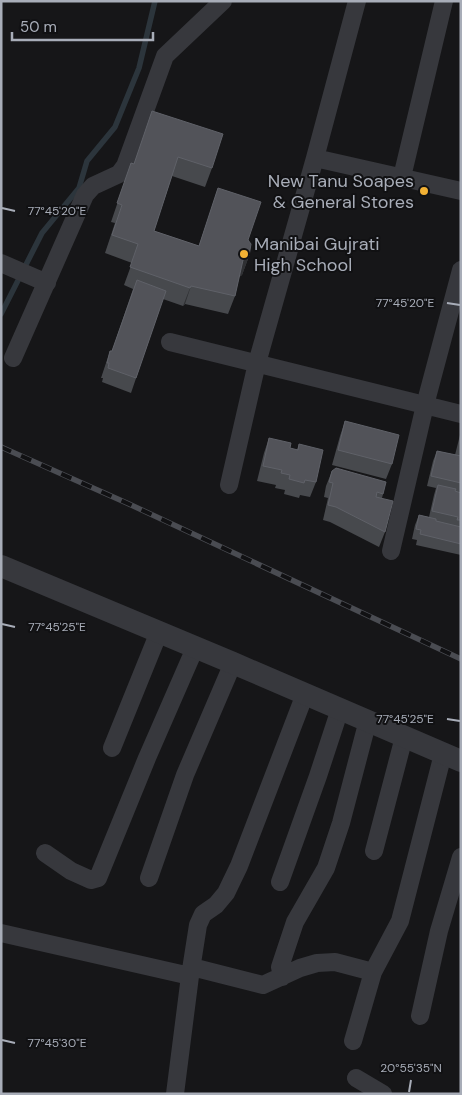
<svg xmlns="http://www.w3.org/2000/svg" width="462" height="1095" font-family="'DM Sans',sans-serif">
  <rect width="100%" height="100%" fill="#161618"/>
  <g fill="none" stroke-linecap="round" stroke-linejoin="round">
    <path stroke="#2c353c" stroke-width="5.5" d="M1,314L42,233L79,188L87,161L115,127L139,68L155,1"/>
    <path stroke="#37383d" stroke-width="18" d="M315,158L461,191
      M402,177L444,1
      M1,263L47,283
      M170,342L461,414
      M13,358L85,195L93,186L119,174L125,166L165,56L223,1
      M229,485L257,363L315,158L357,1
      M391,551L425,405L461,270
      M112,748L159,632
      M374,851L404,737
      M45,853L71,871L91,880L98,878L147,758L195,648
      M149,878L185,775L233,663
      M280,882L318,776L340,709
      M1,933L190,976
      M192,967L263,985L300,968L317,963L335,962L373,972
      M282,977L280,967L295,922L326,868L341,823L368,720
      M420,1016L439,931L461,857
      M353,1041L373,972L400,921L443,754
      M356,1078L383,1094
      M175,1094L190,976L198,925L203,914L216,905L226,893L239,866L305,694"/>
    <path stroke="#37383d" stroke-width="22" d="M1,566L233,663L461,761"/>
    <defs>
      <path id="rail" d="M1,447L129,504L461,659"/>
    </defs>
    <use href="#rail" stroke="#4a4c52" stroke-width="5.5"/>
    <use href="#rail" stroke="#111113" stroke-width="4" stroke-dasharray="11" stroke-linecap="butt"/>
  </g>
  <path fill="#47494d" d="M152,111L212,168L205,187L172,176L154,231L199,246L218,188L248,240L249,256L242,275L239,277L235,296L228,314L185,304L183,306L163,299L131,393L102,382L103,378H101L110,351H112L133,289L124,285L132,263L105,253L115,223L111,222L131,163L134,164Z
    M345,421L392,464L386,479L332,465L340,436Z
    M461,431V456L455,455Z
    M269,438L290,448L297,450L299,444L316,482L310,497L300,495L299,498L284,494L285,490L275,488L276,485L257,481L264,453Z
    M437,451L461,456V555L416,545L417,540L412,539L415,525L419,515L429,517L434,495L436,488L427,486L433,461Z
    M332,471L383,494L382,498L385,532L379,547L330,522L323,520L328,498L324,497L326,486Z"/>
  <path fill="#2f3033" d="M249,256L242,275L236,278L243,260Z
    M191,286L185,304L183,306L190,288Z"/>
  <path fill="#525359" stroke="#5f6168" d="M152,111L223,134L212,168L178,157L154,231L199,246L218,188L261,202L248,240L251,244L249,256L243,260L235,296L191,286L190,288L130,267L138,244L112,235L122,205L117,203L131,163L134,164Z
    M137,280L166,291L136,378L108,368L109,363H107L110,351H112Z
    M345,421L399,435L392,464L338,450Z
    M269,438L291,443L290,448L298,450L299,444L323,450L316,482L305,480L304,483L289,479L290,475L281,473L282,470L263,466Z
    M437,451L461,456V483L431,476Z
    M336,468L386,482L383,494L377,492L376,497L393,501L385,532L336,507L328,505L333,483L329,482L332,471Z
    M438,485L456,489L455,491L461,493V520H457L458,517L432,511Z
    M419,515L436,519V521L461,527V544L420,534L421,530L416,529Z"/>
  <path fill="none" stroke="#a8adb8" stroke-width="2" d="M2,208L15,211M447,303L460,305M2,624L15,627M447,719L460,721M2,1040L15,1043M409,1092L411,1080"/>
  <g fill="#f2b134" stroke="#111113" stroke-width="2">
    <circle cx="424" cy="191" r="5"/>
    <circle cx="244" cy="254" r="5"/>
  </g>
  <g text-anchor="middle" stroke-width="4" stroke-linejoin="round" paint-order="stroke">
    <g font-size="18" fill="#a8adb8" stroke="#111113" text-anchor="end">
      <text x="414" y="187">New Tanu Soapes<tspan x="414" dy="21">&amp; General Stores</tspan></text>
      <text x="254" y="250" text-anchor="start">Manibai Gujrati<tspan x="254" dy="21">High School</tspan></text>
    </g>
  </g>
  <g font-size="12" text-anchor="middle" fill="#a8adb8" stroke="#111113" stroke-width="4" stroke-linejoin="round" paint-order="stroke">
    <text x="57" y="215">77°45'20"E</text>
    <text x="405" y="307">77°45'20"E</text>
    <text x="57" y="631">77°45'25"E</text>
    <text x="405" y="723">77°45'25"E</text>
    <text x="57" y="1047">77°45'30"E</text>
    <text x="411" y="1072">20°55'35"N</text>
  </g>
  <rect width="462" height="1095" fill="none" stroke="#a8adb8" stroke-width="5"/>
  <path d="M12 32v8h141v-8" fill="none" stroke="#a8adb8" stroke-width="2.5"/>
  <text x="20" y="32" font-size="15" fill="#a8adb8" stroke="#111113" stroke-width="4" paint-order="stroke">50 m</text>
</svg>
